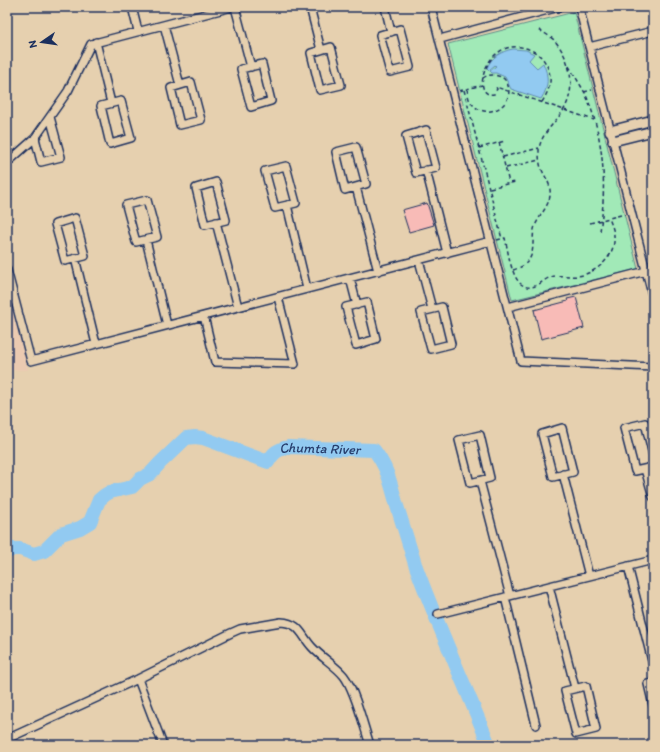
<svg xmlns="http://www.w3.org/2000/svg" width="660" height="752" font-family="Itim,sans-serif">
  <rect width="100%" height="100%" fill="#e6d0af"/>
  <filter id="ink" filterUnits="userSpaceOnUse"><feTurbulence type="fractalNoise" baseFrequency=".025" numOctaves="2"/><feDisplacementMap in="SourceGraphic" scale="8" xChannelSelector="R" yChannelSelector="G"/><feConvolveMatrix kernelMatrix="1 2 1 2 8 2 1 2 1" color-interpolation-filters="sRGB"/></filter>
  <g filter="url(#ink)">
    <path fill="#ebcab1" d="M7,291L28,370H7Z"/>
    <path fill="#a1e9b7" stroke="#5e8c8a" d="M574,12L638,269L512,300L448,44Z"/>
    <path fill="#92caf1" stroke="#628cb6" d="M513,49L526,50L534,54L529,60L537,68L543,63C549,76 549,87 541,99L511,89L505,77L496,73H492L490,71L496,66L495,65L489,70L487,68C491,57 502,51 513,49Z"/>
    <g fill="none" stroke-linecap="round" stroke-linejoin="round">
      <path stroke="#92caf1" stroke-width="14" id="s1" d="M7,552L13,549H20L34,554L44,551L61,534L80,528L90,522L99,500L105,495L110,492L132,487L140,479L150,474L160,463L186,438L195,437L203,438L268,462C273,453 278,449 288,447L374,450C388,468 391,485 397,506C403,525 409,545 415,564C437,625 465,684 489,745"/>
    </g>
    <path fill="#f8bbb7" stroke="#1b2f5e" d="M427,203L434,225L409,232L402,210Z
      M576,297L584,328L541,339L534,310L568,301L567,299Z"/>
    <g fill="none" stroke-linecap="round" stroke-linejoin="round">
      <defs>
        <path id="minor" d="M132,7L138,31
          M235,7L251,67
          M310,7L321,50
          M385,7L391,32
          M431,7L521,361L653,367
          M579,7L653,298
          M652,7L653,9
          M164,25L180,85
          M400,29L410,67L390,72L380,35Z
          M440,39L559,7
          M96,42L111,103
          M331,47L341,85L320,90L311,53Z
          M589,47L653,31
          M262,64L271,101L251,107L241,69Z
          M191,82L201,120L180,125L171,88Z
          M121,101L131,138L110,144L101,106Z
          M426,130L436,168L416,173L406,136Z
          M35,138L41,162L61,157L50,117
          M356,147L366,184L345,190L336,152Z
          M7,163L35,138L68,91L91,44L232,7
          M286,166L296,203L275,208L265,171Z
          M426,170L447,253
          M216,182L226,220L205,225L196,188Z
          M356,187L378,271
          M147,200L157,237L136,242L126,205Z
          M287,205L307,289
          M75,218L85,256L65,261L55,224Z
          M216,222L238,307
          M146,240L167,325
          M75,258L96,344
          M419,260L432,309
          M7,270L31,361L491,241
          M350,278L357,305
          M367,302L376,339L356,345L346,307Z
          M442,307L451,344L431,349L421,312Z
          M508,307L646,271
          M204,316L215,362L295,364L278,297
          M562,428L573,472L553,477L542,434Z
          M480,435L490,478L470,483L459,440Z
          M653,455L645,423L624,428L635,471L653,467
          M645,469L653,497
          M563,474L589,576
          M480,481L510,596
          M628,566L653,665
          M549,586L575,688
          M505,597L536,725
          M438,614L653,560
          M138,679L163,745
          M653,683L648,684L653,705
          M586,686L596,729L576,734L565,691Z
          M7,739L138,679L231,633L240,629L281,622C300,623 301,635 312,647C322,658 335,665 344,676C355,690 364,727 370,745"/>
        <path id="tertiary" d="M610,131L653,120
          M613,141L653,131"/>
      </defs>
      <use href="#minor" stroke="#1b2f5e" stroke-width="10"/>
      <use href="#tertiary" stroke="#1b2f5e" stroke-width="12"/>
      <path stroke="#1b2f5e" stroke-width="1.5" stroke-dasharray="4 3" stroke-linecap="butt" d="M569,66C574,75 580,84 585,93C604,136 607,185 600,231
        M467,89C468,93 468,98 470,101C484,123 517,106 507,83C505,79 502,77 498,76C493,74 487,75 483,78
        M464,90L502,239
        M459,91L482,85
        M584,92L592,90
        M542,102C547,94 551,86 550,76C548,64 542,55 531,50C486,31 469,100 494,94L497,89L496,87L594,120
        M499,142L509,183
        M479,148L505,141
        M503,157L539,148
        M506,168L539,160
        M490,188L515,182
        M590,223L625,214
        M497,240L505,238C508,251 511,276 521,284C533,293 540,281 551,277C559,274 570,277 578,276C597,273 616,256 614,236C614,230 611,224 609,218
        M513,270C519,268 524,266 528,261C536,251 531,237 535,226C540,214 552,203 550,190C550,183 545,177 542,170C539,164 539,156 539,149C541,134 555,123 563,111C577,89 571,59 554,40C550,36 544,33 539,30"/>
      <use href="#minor" stroke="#e6d0af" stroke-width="7"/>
      <use href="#tertiary" stroke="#e6d0af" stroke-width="9"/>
    </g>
  </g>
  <g text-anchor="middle" stroke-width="3.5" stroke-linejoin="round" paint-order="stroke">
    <g font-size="14" font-style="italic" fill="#273e6d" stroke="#e6d0af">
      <text dy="5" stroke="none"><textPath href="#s1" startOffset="372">Chumta River</textPath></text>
    </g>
  </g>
  <rect width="660" height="752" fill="none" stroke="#e6d0af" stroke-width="24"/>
  <rect x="12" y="12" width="636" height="728" fill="none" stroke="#1b2f5e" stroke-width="1.5" filter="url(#ink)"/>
  <g transform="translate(42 42) rotate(257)" stroke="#e6d0af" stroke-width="3" paint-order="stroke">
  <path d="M0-3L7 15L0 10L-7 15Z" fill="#1b2f5e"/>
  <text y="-6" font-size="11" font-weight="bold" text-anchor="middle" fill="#1b2f5e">N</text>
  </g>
</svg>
